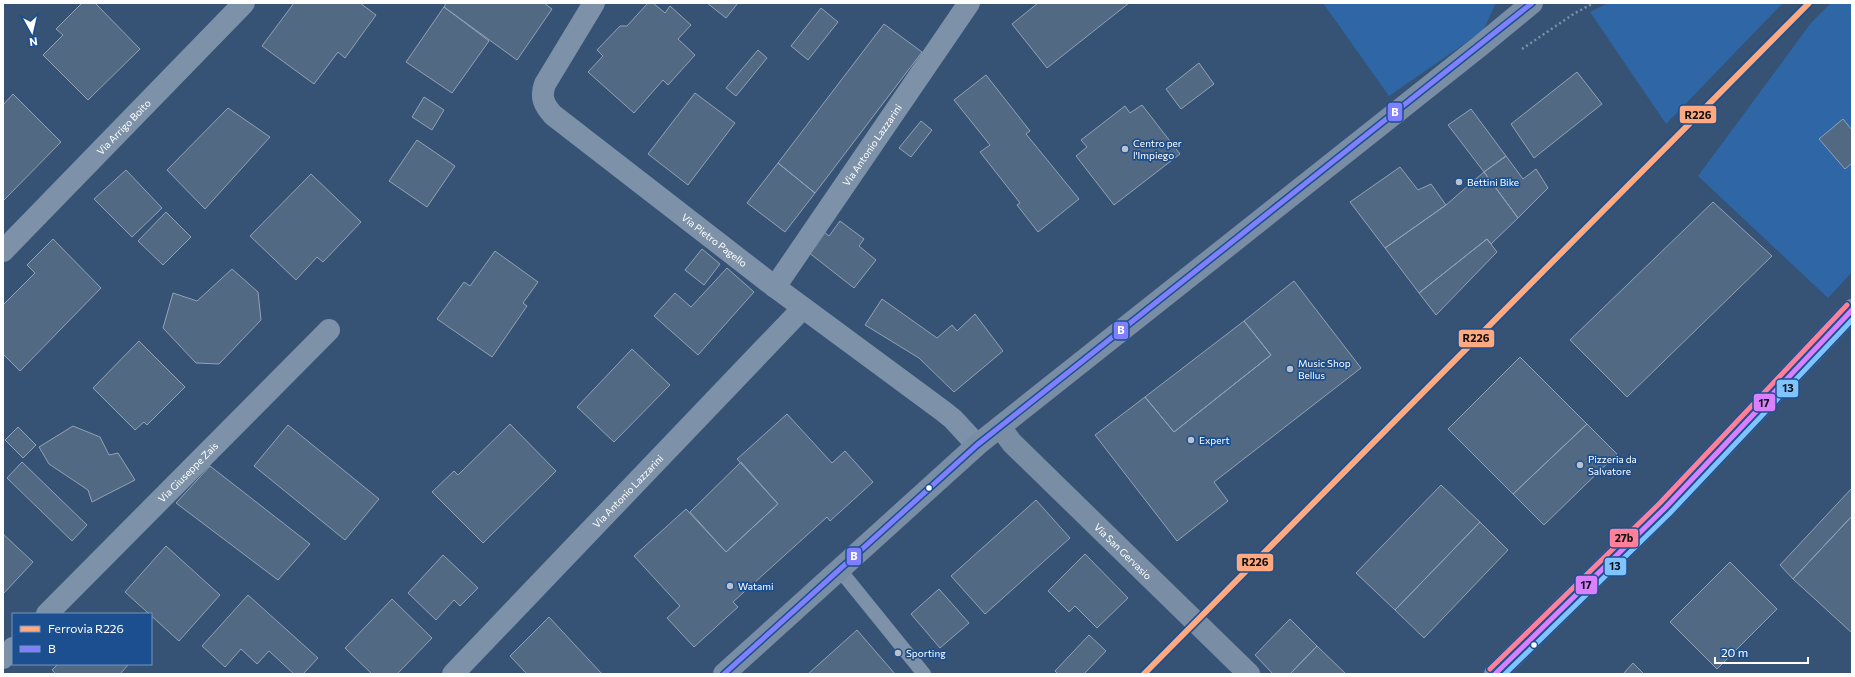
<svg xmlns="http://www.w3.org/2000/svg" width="1855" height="677" font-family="Commissioner,sans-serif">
  <rect width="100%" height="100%" fill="#365274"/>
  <path fill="#2f66a5" d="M1323,3H1496L1483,31L1389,96Z
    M1608,3H1783L1666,124L1590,12Z
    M1831,3H1852V272L1828,298L1698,176L1811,23Z"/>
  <path fill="#526984" stroke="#92a2b6" d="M82,3H95L140,49L88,100L43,55L63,35L56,29Z
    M294,3H360L376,15L345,58L338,52L314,84L262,46Z
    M446,3H544L552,9L517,60L444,7Z
    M648,3H653L665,13L670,6L691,25L678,39L695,55L668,85L663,80L634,113L588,72L603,56L597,50L620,26H627Z
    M707,3H738L726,18Z
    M1038,3H1129L1047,68L1012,24Z
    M444,7L489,41L452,93L406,62Z
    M821,8L838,22L808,60L791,46Z
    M884,24L922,52L815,193L778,163Z
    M758,50L767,58L736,96L726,88Z
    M1199,63L1214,84L1181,109L1166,89Z
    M1577,72L1602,104L1534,158L1511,124Z
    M986,75L1030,131L1026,134L1079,199L1038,232L1017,205L1020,203L980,152L990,145L954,100Z
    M695,93L735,123L688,185L648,154Z
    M13,94L61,142L3,201V105Z
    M424,97L444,110L432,130L412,117Z
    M1142,105L1180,154L1114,205L1076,156L1087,147L1081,140L1125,106L1130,113Z
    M228,108L270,137L205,209L167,170Z
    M1471,109L1506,156L1484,172L1448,125Z
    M1843,119L1852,130V163L1845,169L1819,139Z
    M921,121L932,130L911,157L899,148Z
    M417,140L455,166L427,207L389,181Z
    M1506,156L1523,179L1536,169L1548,188L1518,218L1484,172Z
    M778,163L815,193L785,232L747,203Z
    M1400,167L1418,190L1431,184L1446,205L1385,248L1350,202Z
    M126,170L162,208L132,237L94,199Z
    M1484,172L1518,218L1491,244L1487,239L1419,293L1385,248L1446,205Z
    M311,174L361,222L323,262L317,257L296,280L250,236Z
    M1713,202L1772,256L1627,397L1570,340Z
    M166,212L191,237L163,265L138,241Z
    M840,221L864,239L859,246L876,260L854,288L808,252L824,232L829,236Z
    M53,239L101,288L20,371L3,354V305L35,273L27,265Z
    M1487,239L1497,252L1436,315L1419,293Z
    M702,249L720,264L704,285L685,270Z
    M495,251L538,282L523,303L527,306L492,357L437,319L464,282L470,286Z
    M727,268L754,292L698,355L654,316L675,293L691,307Z
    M232,269L258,292L261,320L219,364L196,363L163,328L173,293L197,301Z
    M1294,281L1361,368L1214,482L1228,501L1177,541L1095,435L1145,397L1174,432L1271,355L1244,321Z
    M882,299L937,338L952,325L957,331L975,314L1003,351L954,392L919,358L865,325Z
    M1244,321L1271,355L1174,432L1145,397Z
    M139,341L185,387L147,425L144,422L135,430L93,388Z
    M632,349L670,385L614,442L577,407Z
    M1520,357L1587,424L1513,494L1448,429Z
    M787,414L832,463L845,451L873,482L830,521L827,517L733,602L738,607L694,647L667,618L680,606L634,556L686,509L726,552L778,504L737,459Z
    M510,424L556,471L483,543L432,492L454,471L458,475Z
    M1587,424L1617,454L1544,525L1513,494Z
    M288,425L379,499L345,540L254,466Z
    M73,426L100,437L109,455L118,453L135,480L92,502L88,490L49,464L39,447Z
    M18,427L36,445L23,458L5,440Z
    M22,462L87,525L72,541L7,478Z
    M741,462L778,504L726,552L690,512Z
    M210,466L310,544L278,580L176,503Z
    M1441,485L1480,522L1395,610L1356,573Z
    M1852,488V516L1793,579L1780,565Z
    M1036,500L1070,538L985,614L951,576Z
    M1852,516V633L1793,579Z
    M1480,522L1508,550L1424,638L1395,610Z
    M3,534L33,562L3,594Z
    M166,546L220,595L179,641L125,592Z
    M1085,554L1128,598L1097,628L1075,606L1069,612L1048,591Z
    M443,555L478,588L460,606L454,600L436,620L408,593Z
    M1730,562L1777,609L1717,669L1670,622Z
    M939,589L969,623L940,648L911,614Z
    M248,595L318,658L303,674H294L269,651L257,664L241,649L225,667L202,646Z
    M392,599L432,638L397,674H372L345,648Z
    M549,617L561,630L602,674H527L510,656Z
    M1290,619L1317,646L1290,674H1273L1255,655Z
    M857,630L895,674H808Z
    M1089,635L1106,651L1084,674H1058L1055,671Z
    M1317,646L1346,674H1290Z
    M1633,663L1644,674H1623Z
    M58,664H129L120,674H56L52,670Z"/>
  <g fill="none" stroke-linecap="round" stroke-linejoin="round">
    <path stroke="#7d92a8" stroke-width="2.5" stroke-dasharray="2 3" stroke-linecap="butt" d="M1522,49L1575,13L1594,3"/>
    <path stroke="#7d92a8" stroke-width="14" d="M839,569L924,674"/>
    <g stroke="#7d92a8" stroke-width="22">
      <path id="s1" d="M594,3L545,84C540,97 544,105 553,115L775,287L943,411L953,419L977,445"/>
      <path id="s2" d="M3,251L244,3"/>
      <path id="s3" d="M775,287L969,3"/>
      <path id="s4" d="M47,614L329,330"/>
      <path d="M3,658L13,648"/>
      <path id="s5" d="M453,674L803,308"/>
    </g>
    <g stroke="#798da4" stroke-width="22">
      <path id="s6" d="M1000,427L1012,443L1249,674"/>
      <path d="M724,674L977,445L1480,46L1532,3"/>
    </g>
    <path stroke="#7d8ea7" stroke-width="22" d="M1495,674L1665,508L1852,310"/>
    <defs>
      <path id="bus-1" d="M724,674L977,445L1532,3"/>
      <path id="bus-2" d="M1495,674L1665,508L1852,310"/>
      <path id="bus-3" d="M1505,674L1670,513L1852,320"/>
      <path id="bus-4" d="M1490,669L1660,503L1847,305"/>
    </defs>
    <use href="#bus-1" stroke="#1b4f8f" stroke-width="8"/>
    <use href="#bus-2" stroke="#1b4f8f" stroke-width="8"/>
    <use href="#bus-3" stroke="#1b4f8f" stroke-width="8"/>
    <use href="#bus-4" stroke="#1b4f8f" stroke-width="8"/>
    <use href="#bus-1" stroke="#8080ff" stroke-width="5"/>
    <use href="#bus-2" stroke="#d880ff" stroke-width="5"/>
    <use href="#bus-3" stroke="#80c4ff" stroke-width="5"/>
    <use href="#bus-4" stroke="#ff8098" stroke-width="5"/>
    <defs>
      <path id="rail-1" d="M1144,674L1809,3"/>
    </defs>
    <use href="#rail-1" stroke="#1b4f8f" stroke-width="9"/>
    <use href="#rail-1" stroke="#ffa980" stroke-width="6"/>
  </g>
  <g fill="#b9c2ce" stroke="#1b4f8f" stroke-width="1.5">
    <circle cx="1125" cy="149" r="4"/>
    <circle cx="1459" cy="182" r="4"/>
    <circle cx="1290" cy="369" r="4"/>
    <circle cx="1191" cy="440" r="4"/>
    <circle cx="1580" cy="465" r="4"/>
    <circle cx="730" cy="586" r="4"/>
    <circle cx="898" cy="653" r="4"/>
  </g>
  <g fill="#fff" stroke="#1b4f8f" stroke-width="1.5">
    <circle cx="929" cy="488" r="3.5"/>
    <circle cx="1534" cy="645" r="3.5"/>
  </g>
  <g text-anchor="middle" stroke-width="3.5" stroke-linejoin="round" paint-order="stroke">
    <g font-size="10" fill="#fff" stroke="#1b4f8f">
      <text dy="4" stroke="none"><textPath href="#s2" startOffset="173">Via Arrigo Boito</textPath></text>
      <text dy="4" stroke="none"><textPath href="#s3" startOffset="172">Via Antonio Lazzarini</textPath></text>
      <text dy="4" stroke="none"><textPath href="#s1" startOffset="333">Via Pietro Pagello</textPath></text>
      <text dy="4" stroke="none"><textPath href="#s4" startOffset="200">Via Giuseppe Zais</textPath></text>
      <text dy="4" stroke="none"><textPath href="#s5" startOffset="253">Via Antonio Lazzarini</textPath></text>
      <text dy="4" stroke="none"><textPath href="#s6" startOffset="175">Via San Gervasio</textPath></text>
    </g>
    <g font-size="10" fill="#fff" stroke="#1b4f8f" text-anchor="start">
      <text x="1133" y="147">Centro per<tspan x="1133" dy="12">l'Impiego</tspan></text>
      <text x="1467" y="186">Bettini Bike</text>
      <text x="1298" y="367">Music Shop<tspan x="1298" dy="12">Bellus</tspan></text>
      <text x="1199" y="444">Expert</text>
      <text x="1588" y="463">Pizzeria da<tspan x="1588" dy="12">Salvatore</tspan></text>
      <text x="738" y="590">Watami</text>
      <text x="906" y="657">Sporting</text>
    </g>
  </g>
  <g stroke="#1b4f8f" stroke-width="1.5">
    <rect x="1387" y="102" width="16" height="20" rx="4" fill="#8080ff"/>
    <rect x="1679" y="105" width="38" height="19" rx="4" fill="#ffa980"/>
    <rect x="1113" y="321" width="16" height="19" rx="4" fill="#8080ff"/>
    <rect x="1458" y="329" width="37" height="19" rx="4" fill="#ffa980"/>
    <rect x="1776" y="379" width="23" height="19" rx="4" fill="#80c4ff"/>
    <rect x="1753" y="393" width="23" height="19" rx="4" fill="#d880ff"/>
    <rect x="1609" y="528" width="30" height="20" rx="4" fill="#ff8098"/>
    <rect x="846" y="547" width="16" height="19" rx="4" fill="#8080ff"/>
    <rect x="1236" y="553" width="38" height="19" rx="4" fill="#ffa980"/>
    <rect x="1604" y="557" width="23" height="19" rx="4" fill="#80c4ff"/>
    <rect x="1575" y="575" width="23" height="20" rx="4" fill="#d880ff"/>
  </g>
  <g font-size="11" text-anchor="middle" font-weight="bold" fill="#fff">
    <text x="1395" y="116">B</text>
    <text x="1121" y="334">B</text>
    <text x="854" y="560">B</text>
  </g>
  <g font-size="11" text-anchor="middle" font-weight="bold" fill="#111">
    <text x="1698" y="119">R226</text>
    <text x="1476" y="342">R226</text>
    <text x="1788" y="392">13</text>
    <text x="1764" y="407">17</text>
    <text x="1624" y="542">27b</text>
    <text x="1255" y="566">R226</text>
    <text x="1615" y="570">13</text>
    <text x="1586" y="589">17</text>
  </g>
  <rect width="1855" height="677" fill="none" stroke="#ffffff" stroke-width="8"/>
  <rect x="12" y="613" width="140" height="52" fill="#1b4f8f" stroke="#7695bc"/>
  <rect x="20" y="626" width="20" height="6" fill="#ffa980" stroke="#7695bc"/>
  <text x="48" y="633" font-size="12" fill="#ffffff">Ferrovia R226</text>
  <rect x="20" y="646" width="20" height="6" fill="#8080ff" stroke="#7695bc"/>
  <text x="48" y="653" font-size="12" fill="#ffffff">B</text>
  <g transform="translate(32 32) rotate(172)" stroke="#1b4f8f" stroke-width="3" paint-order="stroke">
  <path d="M0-3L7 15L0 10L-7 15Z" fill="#ffffff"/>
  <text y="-6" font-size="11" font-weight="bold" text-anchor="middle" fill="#ffffff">N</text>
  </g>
  <path d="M1715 657v6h93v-6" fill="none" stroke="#ffffff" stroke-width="2"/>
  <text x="1721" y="657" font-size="12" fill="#ffffff" stroke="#1b4f8f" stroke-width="3" paint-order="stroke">20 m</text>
</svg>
